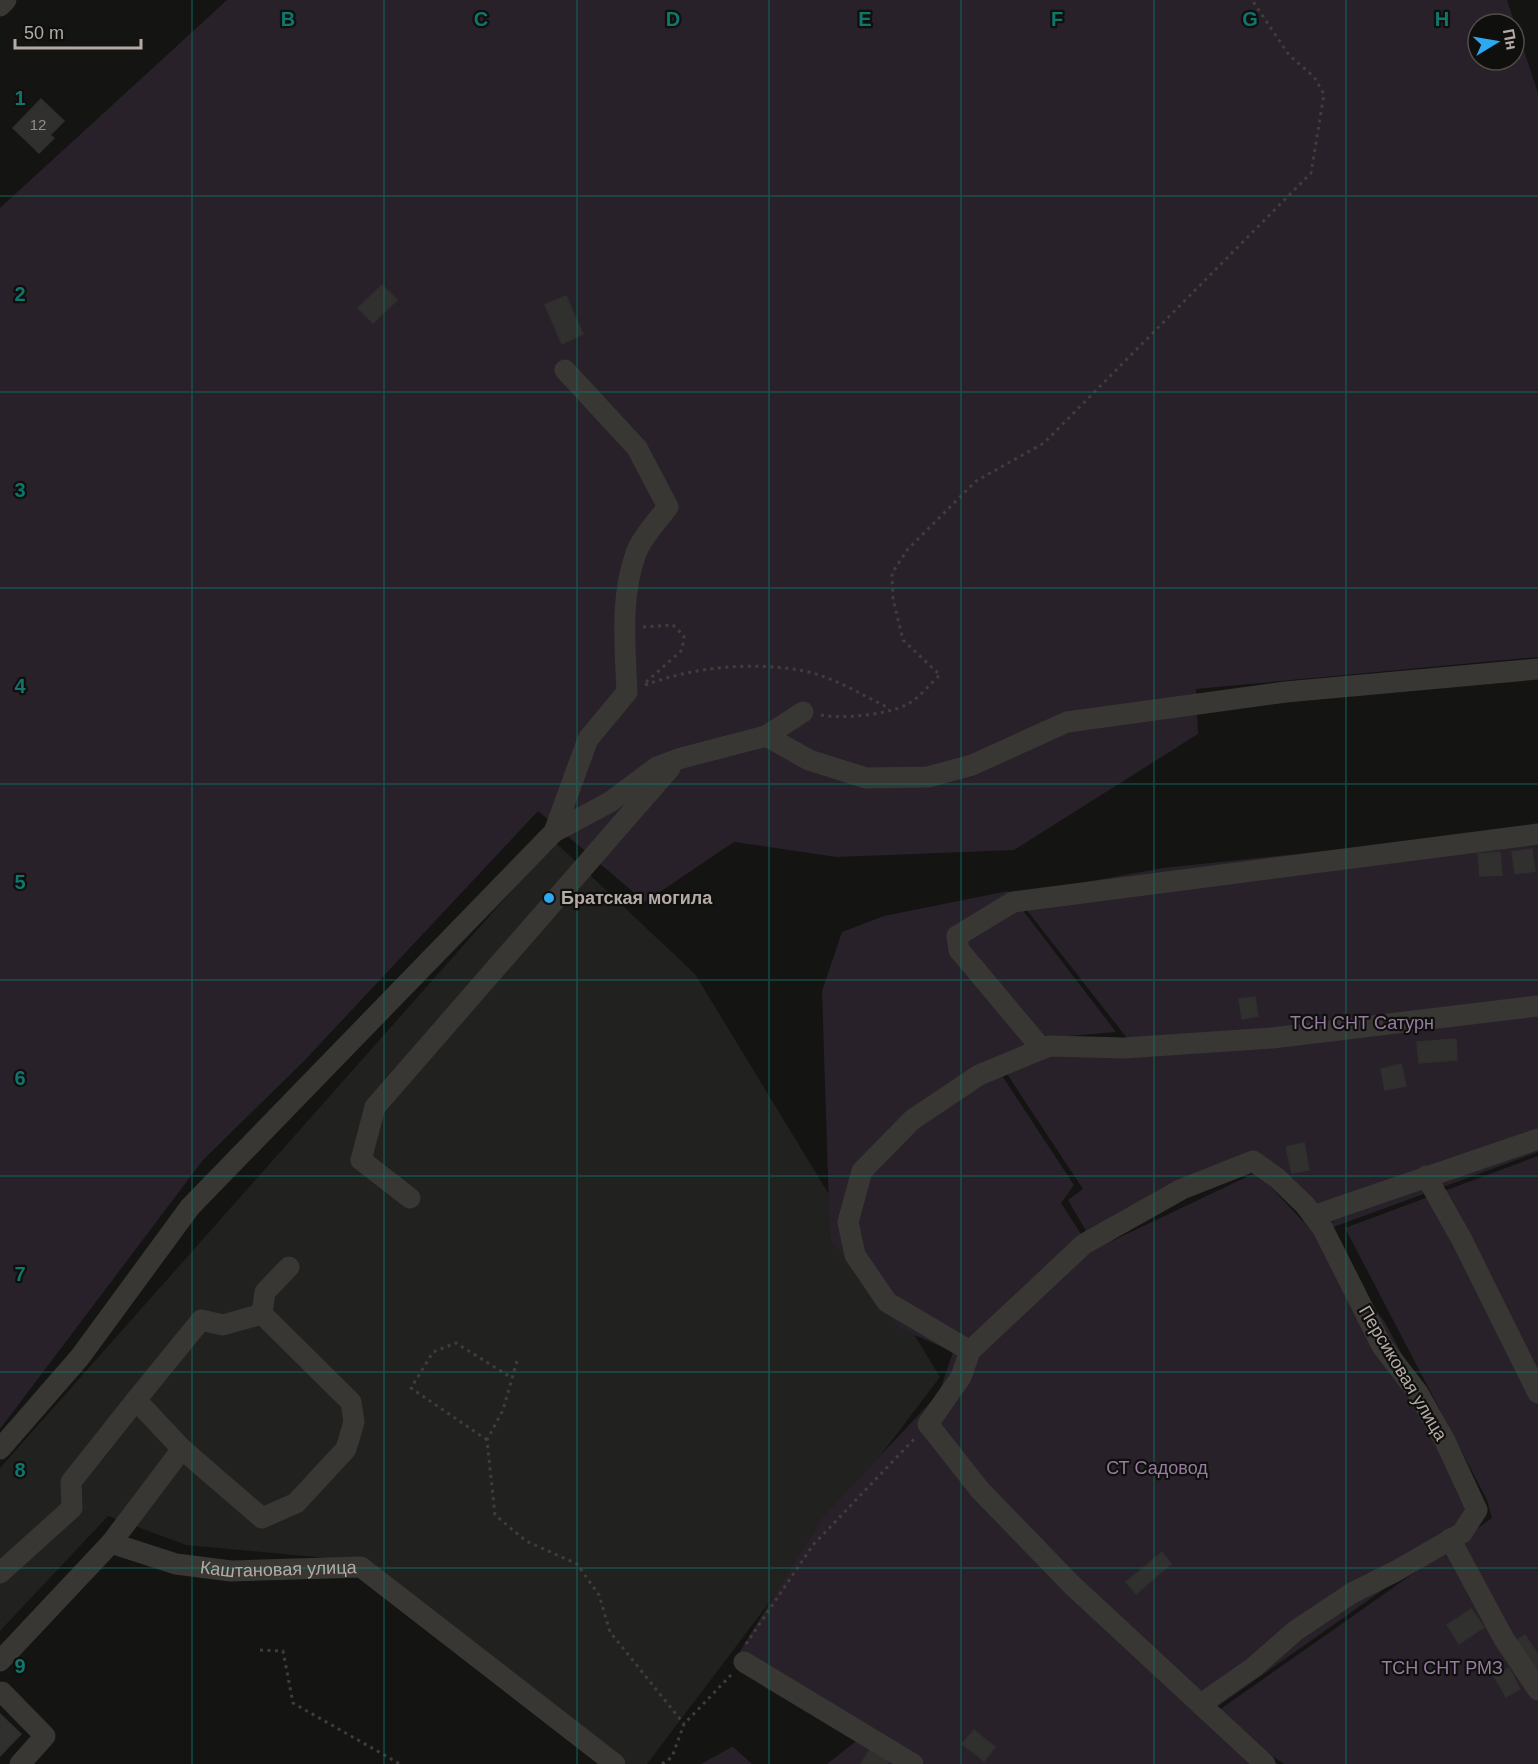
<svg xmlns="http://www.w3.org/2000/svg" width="1538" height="1764" font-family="Arial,sans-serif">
  <rect width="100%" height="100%" fill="#141413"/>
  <path fill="#21211f" d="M555,842L695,974L940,1377L647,1764H627L368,1562L186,1545L108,1516L0,1631V1468Z"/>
  <path fill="#282129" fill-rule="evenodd" d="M227,0H1507L1538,93V657L1196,689L1198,734L1014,850L837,857L734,842L645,902L538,811L304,1061L203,1160L0,1429V208ZM1478,24H1514V60H1478Z
    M1538,824V1152L1328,1229L1254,1159L1089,1236L1068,1200L1083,1189L999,1062L1130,1042L1015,895L1163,868L1371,846Z
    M1008,891L1116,1032L1045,1038L991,1059L1074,1185L1061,1203L1090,1248L1112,1241L1257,1172L1312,1231L1385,1322L1485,1514L1478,1523L1207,1714L1278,1764H925L739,1653L822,1518L939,1393L953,1352L899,1328L830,1239L822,991L842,932L884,916Z
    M1538,1156V1764H1284L1212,1715L1492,1518L1487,1500L1345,1228Z
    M864,1735L913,1764H827Z
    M732,1746L752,1764H701L732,1747Z"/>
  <path fill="#30302e" stroke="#302f2d" stroke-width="1.5" d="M41,99L64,121L50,135L54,138L39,153L13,128Z
    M382,285L397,300L373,323L358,308Z
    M566,296L583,334L562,344L545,305Z
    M1532,849L1535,871L1515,874L1512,852Z
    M1500,852L1502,875L1480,876L1478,854Z
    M1255,997L1258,1016L1242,1019L1239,999Z
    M1456,1039L1457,1060L1419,1063L1417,1042Z
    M1401,1064L1406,1086L1385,1090L1381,1069Z
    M1304,1143L1309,1170L1292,1173L1286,1147Z
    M1162,1552L1171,1564L1136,1594L1126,1582Z
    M1471,1609L1484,1627L1459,1644L1447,1625Z
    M1525,1635L1538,1655V1670L1533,1673L1513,1643Z
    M1509,1668L1520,1689L1506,1697L1494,1676Z
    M0,1714L21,1734L0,1756Z
    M974,1730L995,1747L984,1761L962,1744Z
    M872,1746L890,1758L887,1764H861Z"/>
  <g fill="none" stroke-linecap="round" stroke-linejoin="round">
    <path stroke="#403d3a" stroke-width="3" stroke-dasharray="3 4.5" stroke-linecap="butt" d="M643,627L673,625L684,636L682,650L644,684
      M645,685C694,667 752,661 804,671C834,677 862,695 889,708
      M821,715C845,719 886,715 908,704C919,698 930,684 940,675L903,640L893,599L892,573L908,549L976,481L1044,443L1311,173L1324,94L1314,77L1289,55L1252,0
      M517,1361L503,1410L487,1440L495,1515L526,1541L577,1564L599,1595L610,1632L684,1724
      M487,1440L411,1388L433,1352L456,1343L512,1378
      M746,1644L813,1545L916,1437
      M260,1650L283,1651L293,1703L400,1764
      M662,1764L672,1757L684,1724L731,1675"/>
    <g stroke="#393734" stroke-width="21">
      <path d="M0,6L6,0"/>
      <path d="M766,736L809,760L866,778L928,777L972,765L1067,722L1286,692L1538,669"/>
      <path d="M554,832L588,739L627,692C625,646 620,597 636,553C642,537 658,520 668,507L637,448L565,370"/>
      <path d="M1042,1049L959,950L957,936L1013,902L1538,834"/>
      <path d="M1426,1176L1462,1240L1538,1393"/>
      <path d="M410,1198L361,1160L375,1107L670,768"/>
      <path d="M1313,1216L1538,1139"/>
      <path d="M970,1351L887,1302L855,1255L848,1222L862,1171L912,1120L979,1075L1049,1046L1124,1048L1272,1038L1538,1006"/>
      <path d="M136,1400L201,1320L223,1325L262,1314L265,1292L289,1267"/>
      <path d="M0,1449L80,1357L190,1207L554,832L610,802L657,767L678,759L766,736L803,712"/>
      <path d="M182,1449L262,1518L296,1503L346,1449L354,1422L351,1402L262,1314"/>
      <path d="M1450,1539L1504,1639L1538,1690"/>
      <path id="s1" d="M111,1543L176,1564L231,1571L361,1567L615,1764"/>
      <path d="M0,1573L72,1508L71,1482L136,1400L182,1449L111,1543L0,1661"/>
      <path d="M744,1662L913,1764"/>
      <path d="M0,1694L2,1692L45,1736L20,1764"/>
      <path d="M1201,1704L1254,1667L1295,1631L1352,1593L1396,1571L1462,1533L1477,1510L1445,1441L1418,1393L1382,1346L1323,1229L1305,1205L1277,1178L1253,1161L1182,1189L1084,1244L970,1351L961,1377L928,1424L980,1490L1072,1585L1265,1764"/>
    </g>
  </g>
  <path fill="none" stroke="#0f766e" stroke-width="1.5" stroke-opacity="0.55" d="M192,0V1764M384,0V1764M577,0V1764M769,0V1764M961,0V1764M1154,0V1764M1346,0V1764M0,196H1538M0,392H1538M0,588H1538M0,784H1538M0,980H1538M0,1176H1538M0,1372H1538M0,1568H1538"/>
  <circle fill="#2da9f2" stroke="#0f0f0e" stroke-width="2" cx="549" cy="898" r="6"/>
  <g text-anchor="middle" stroke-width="4.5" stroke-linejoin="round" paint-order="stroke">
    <g font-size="15" fill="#948c86">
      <text x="38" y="130">12</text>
    </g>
    <g font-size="18" font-weight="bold" fill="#b5aba4" stroke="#0f0f0e" text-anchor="start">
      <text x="561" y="904">Братская могила</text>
    </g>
    <g font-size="18" fill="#977ba0" stroke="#0f0f0e">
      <text x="1362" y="1029">ТСН СНТ Сатурн</text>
      <text x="1157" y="1474">СТ Садовод</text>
      <text x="1442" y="1674">ТСН СНТ РМЗ</text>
    </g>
    <g font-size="18" fill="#b5aba4" stroke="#0f0f0e">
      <text transform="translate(1403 1373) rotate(59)" y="6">Персиковая улица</text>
      <text dy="6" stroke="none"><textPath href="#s1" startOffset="171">Каштановая улица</textPath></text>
    </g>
  </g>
  <g font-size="20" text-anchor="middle" font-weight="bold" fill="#0f766e" stroke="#0f0f0e" stroke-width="4.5" stroke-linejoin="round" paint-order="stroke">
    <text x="288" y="26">B</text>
    <text x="481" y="26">C</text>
    <text x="673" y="26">D</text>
    <text x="865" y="26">E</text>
    <text x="1057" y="26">F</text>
    <text x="1250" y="26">G</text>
    <text x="1442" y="26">H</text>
    <text x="20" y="105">1</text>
    <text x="20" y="301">2</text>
    <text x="20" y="497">3</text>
    <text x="20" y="693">4</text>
    <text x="20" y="889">5</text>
    <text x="20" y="1085">6</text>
    <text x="20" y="1281">7</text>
    <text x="20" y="1477">8</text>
    <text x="20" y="1673">9</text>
  </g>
  <g transform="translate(1496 42) rotate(79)"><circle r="28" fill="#0f0f0e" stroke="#514d4a" stroke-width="1.5"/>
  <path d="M0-4.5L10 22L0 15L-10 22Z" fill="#2da9f2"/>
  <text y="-9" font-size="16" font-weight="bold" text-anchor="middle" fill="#b5aba4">Пн</text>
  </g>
  <path d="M15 39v9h126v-9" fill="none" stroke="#b5aba4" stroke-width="3"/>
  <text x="24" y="39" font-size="18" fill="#b5aba4" stroke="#0f0f0e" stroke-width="4.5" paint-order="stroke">50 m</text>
</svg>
